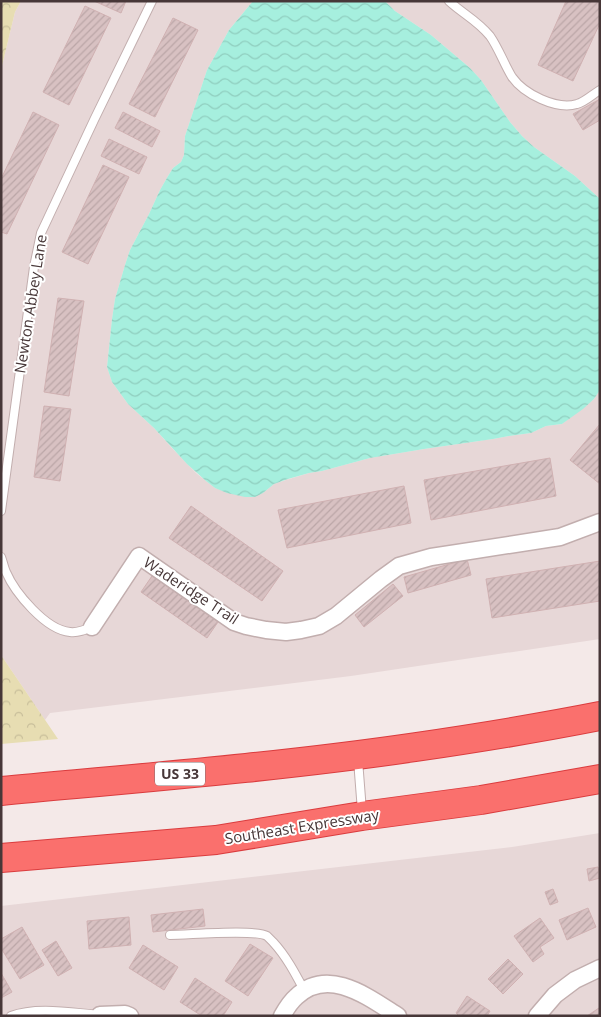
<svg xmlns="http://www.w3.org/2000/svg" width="601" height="1017" font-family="'Open Sans',sans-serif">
  <defs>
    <pattern id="forest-crowns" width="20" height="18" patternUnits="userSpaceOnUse" patternTransform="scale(1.25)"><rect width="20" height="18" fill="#e7ddb2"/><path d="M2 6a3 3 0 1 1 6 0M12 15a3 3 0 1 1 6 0" fill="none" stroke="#c8be9a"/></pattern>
    <pattern id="water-waves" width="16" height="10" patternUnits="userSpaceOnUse" patternTransform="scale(1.25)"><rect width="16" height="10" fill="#a6efde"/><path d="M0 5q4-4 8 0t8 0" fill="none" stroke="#90cebf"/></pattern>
    <pattern id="building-hatch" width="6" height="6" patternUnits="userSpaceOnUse" patternTransform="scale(1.25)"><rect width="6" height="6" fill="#d8c1c2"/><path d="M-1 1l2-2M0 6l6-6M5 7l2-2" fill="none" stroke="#bba6a7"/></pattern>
  </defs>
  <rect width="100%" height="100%" fill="#f4e9e8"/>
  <path fill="#e7d7d7" d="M21,1H253L229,30L207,70L185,136L184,155L181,162L173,168L168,176L160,190L149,214L130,250L125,265L115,299L112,319L107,367L112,382L128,404L154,428L172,448L196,473L215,488L235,494L263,493L274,484L286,480L309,473L322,471L370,458L424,449L493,439L509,436L531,433L546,426L562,424L594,399L600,390V639L351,676L50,713L45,720L1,655V70L15,12Z
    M385,1H600V199L575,176L534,147L522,136L510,122L481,80L470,68L431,35L395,11Z
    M600,833V1016H1V906L512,847Z"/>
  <path fill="url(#forest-crowns)" d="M1,1H21L15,12L1,70Z
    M1,655L58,739L1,744Z"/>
  <path fill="url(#water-waves)" d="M253,1H385L395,11L431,35L470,68L481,80L510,122L522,136L534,147L575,176L600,199V390L594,399L583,409L562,424L546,426L531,433L509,436L493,439L424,449L370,458L322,471L309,473L288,479L274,484L263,493L255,497H245L227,493L215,488L206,481L187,464L154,428L128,404L112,382L107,367L112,319L115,299L125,265L130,250L149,214L160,190L168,176L173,168L181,162L184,155L185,136L207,70L229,30Z"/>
  <path fill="url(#building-hatch)" stroke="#d0b1b2" d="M94,1H126L121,13Z
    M566,1H600V23L573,81L538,65Z
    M85,6L111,18L69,105L43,92Z
    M173,18L198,30L155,117L129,104Z
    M600,99V120L583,130L573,114Z
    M33,112L59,125L7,234L1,232V179Z
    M123,112L160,131L152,147L115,128Z
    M109,139L147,157L139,174L101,156Z
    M103,165L129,177L88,264L62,252Z
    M58,298L84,301L69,396L44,392Z
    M44,406L71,409L60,481L34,477Z
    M600,424V484L570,460Z
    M550,458L556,496L431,520L424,480Z
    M404,486L411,523L287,548L278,510Z
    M191,506L283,571L262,601L169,538Z
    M467,559L471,575L408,593L404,577Z
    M600,561V601L492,618L486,579Z
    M152,576L218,622L207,638L141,592Z
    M393,584L403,596L364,627L355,615Z
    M598,867L600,878L589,881L587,869Z
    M553,889L558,902L550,905L545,892Z
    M588,908L596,927L567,940L559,920Z
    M203,909L205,926L153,932L151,915Z
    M129,917L131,945L89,949L87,921Z
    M540,918L554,938L540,947L544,954L533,962L514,936Z
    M22,927L44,965L20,979L1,948V939Z
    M56,941L72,968L58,976L42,950Z
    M250,944L273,958L248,996L225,981Z
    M143,945L178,967L164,990L129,968Z
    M508,959L523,974L503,994L488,979Z
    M1,973L12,992L1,998Z
    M195,978L232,1002L223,1016H202L180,1002Z
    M467,996L490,1011L487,1016H459L456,1013Z
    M599,1008L600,1016H587Z"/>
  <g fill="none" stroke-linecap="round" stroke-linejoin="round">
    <defs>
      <path id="lane" d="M449,1C463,14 477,20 490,36C499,49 504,64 512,77C524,94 556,110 577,104C585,102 593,94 600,90
        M1,511L34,267L41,233L94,120L152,1
        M1,557C3,562 4,568 6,572C15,593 46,630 70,632C78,633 85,630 92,627
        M358,760L362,811
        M170,935C189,935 254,929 267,936C268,937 272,941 273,942C286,956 295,973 304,990
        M11,1016C37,1006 73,1013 100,1015"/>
      <path id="street" d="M92,627L139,556L234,622L246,626L266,630L286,632L301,630L319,626L336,616L381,579L399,566L431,557L560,537L600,522
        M100,1015L125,1014L130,1016
        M282,1016C286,1009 290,1002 296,997C328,966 368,997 398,1016
        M537,1016L555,995L575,980L600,968"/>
      <path id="highway" d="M1,791C140,778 279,767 416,747C478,738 539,728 600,716
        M1,858L216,840L362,816L481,800L600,779"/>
    </defs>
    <use href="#lane" stroke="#c2aeae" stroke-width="10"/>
    <use href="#street" stroke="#c2aeae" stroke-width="19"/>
    <use href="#highway" stroke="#da3c3e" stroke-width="30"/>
    <use href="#lane" stroke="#fff" stroke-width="8"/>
    <use href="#street" stroke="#fff" stroke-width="16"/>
    <use href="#highway" stroke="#fa706d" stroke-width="28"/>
  </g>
  <g text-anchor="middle" stroke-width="4" stroke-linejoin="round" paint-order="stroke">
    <rect fill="#fff" stroke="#7e7374" stroke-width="1" x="155" y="762.5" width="50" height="23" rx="4"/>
    <g font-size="14" font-weight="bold" fill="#473738">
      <text x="180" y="779">US 33</text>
    </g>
    <g font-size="15" fill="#473738" stroke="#fff">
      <text transform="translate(31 304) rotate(-81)" y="5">Newton Abbey Lane</text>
      <text transform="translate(191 591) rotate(33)" y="5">Waderidge Trail</text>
      <text transform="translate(302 827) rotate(-9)" y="5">Southeast Expressway</text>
    </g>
  </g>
  <rect width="601" height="1017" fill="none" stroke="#473738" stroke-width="5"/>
</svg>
